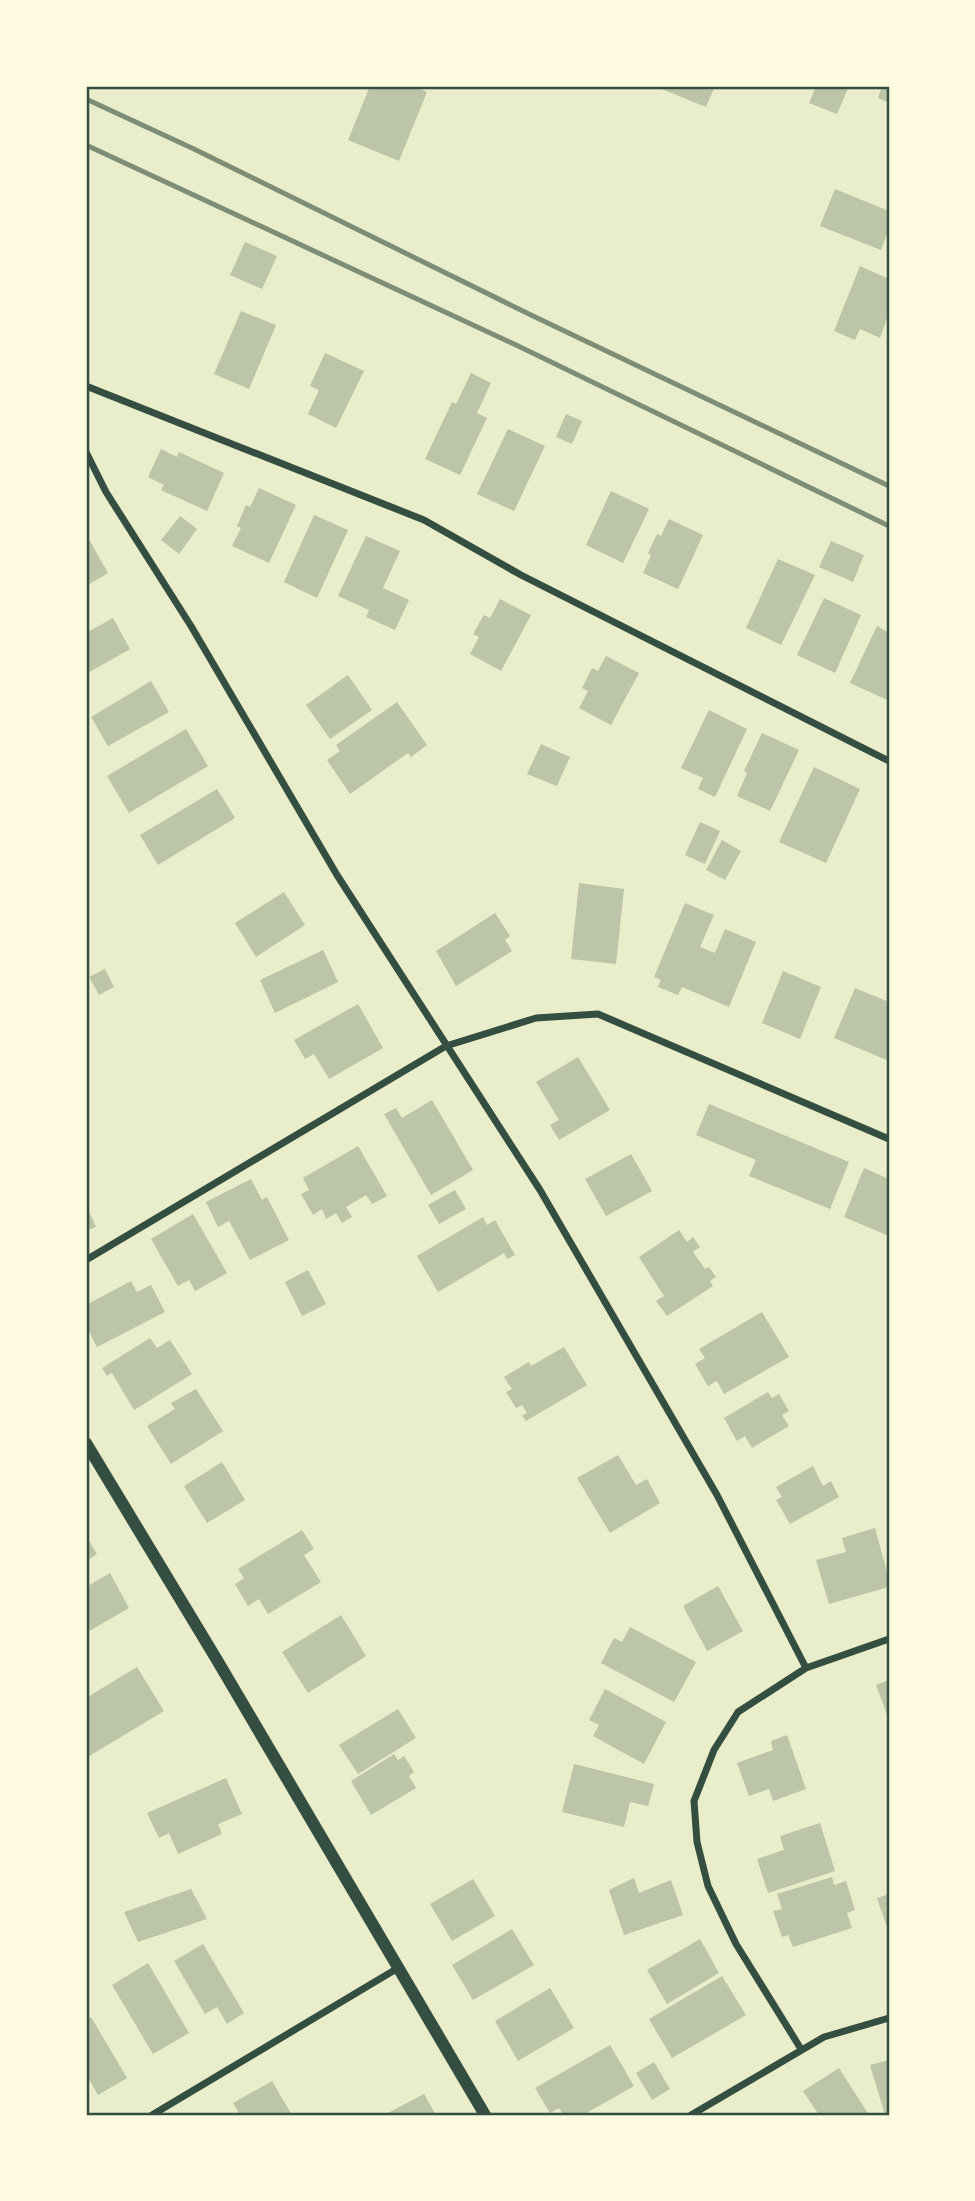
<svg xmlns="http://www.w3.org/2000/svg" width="975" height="2201" font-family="Lora,serif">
  <rect width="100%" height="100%" fill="#e9edc9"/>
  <path fill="#bcc5a7" d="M370,86H413L427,92L399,161L348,140Z
    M654,86H715L706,107Z
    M816,86H849L837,114L809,103Z
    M882,86H889V103L878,98Z
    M835,189L889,211V229L881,250L820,226Z
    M245,242L277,256L262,289L230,275Z
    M860,266L889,279V313L880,338L860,329L855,340L834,331Z
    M241,311L276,325L249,389L214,374Z
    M325,353L364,371L336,428L308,414L319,390L310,386Z
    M471,373L491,383L477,413L487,418L460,475L425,459L452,402L456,404Z
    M566,414L582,421L572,444L556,437Z
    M508,429L545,446L514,511L477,494Z
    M161,449L177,457L179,452L224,473L207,511L161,490L164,485L148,477Z
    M259,488L296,505L269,563L232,546L241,528L237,526L246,505L250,507Z
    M611,491L649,509L623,563L586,545Z
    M314,515L348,530L317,598L284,582Z
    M180,516L197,529L179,554L161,540Z
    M669,519L703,535L678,589L643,573L651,555L648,553L657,534L661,536Z
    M86,534L108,573L86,586Z
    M366,536L400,551L383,588L409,600L395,630L366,617L369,610L338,596Z
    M831,541L864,555L853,582L819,567Z
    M778,559L815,575L781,645L746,628Z
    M824,598L861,615L835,673L797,655Z
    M500,599L531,615L501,671L470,654L479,637L473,634L484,615L490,618Z
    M113,618L130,649L86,674V633Z
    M877,626L889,633V695L887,700L850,683Z
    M606,656L639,673L611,725L579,708L588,691L582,688L592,668L598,671Z
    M348,675L372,710L330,739L306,705Z
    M151,681L169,712L108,746L91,717Z
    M397,702L427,745L411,757L408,753L350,794L327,760L340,751L336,745Z
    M709,710L747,729L715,797L698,789L703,778L681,768Z
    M186,729L208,766L129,813L107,776Z
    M762,733L799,750L770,811L737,796L747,773L744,771Z
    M541,744L570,757L557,786L527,774Z
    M814,767L860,789L826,863L779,842Z
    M217,789L235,818L158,865L140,835Z
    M700,822L720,831L705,864L685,855Z
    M722,840L741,851L725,880L706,870Z
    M579,883L624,889L616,964L571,959Z
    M284,892L305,925L256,957L235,923Z
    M685,903L714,915L700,947L715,953L725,929L756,942L729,1007L682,987L678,995L658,987L661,980L654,977Z
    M495,913L510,936L505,940L512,951L456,986L436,951Z
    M323,950L338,982L275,1013L260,980Z
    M105,969L114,987L99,995L89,977Z
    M783,971L821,987L800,1039L762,1023Z
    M855,988L889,1002V1061L834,1038Z
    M358,1004L383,1048L329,1079L314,1054L305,1059L294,1040Z
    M578,1057L610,1110L559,1140L550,1125L559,1120L536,1082Z
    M432,1100L473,1170L431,1195L384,1114L396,1108L402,1118Z
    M709,1104L849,1162L830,1209L749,1176L756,1160L696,1135Z
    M358,1146L387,1196L372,1204L366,1195L346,1207L352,1217L342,1223L336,1213L326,1219L322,1209L313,1215L301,1194L309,1190L303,1178Z
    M631,1154L652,1191L606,1216L585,1179Z
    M864,1168L889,1179V1236L844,1217Z
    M251,1179L262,1200L267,1197L289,1240L250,1260L229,1221L218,1227L206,1202Z
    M455,1190L466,1209L439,1224L428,1205Z
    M86,1205L96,1227L86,1231Z
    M193,1214L227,1273L195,1291L189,1280L178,1286L151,1239Z
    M483,1217L487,1225L495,1220L515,1255L507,1259L504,1253L438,1292L417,1256Z
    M679,1230L687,1242L693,1237L700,1247L693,1252L705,1269L709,1267L716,1277L710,1281L713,1286L667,1316L656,1301L664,1296L639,1257Z
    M308,1270L326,1304L302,1316L285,1282Z
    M131,1281L137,1292L151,1285L165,1312L97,1347L86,1326V1305Z
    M762,1312L789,1357L724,1394L717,1381L708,1386L695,1364L705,1358L699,1349Z
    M150,1338L157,1348L170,1340L192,1374L134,1410L112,1373L107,1376L102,1368Z
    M564,1347L587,1385L526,1421L522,1416L527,1413L522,1405L516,1408L506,1392L512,1389L504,1377L529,1362L531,1366Z
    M196,1389L223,1431L171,1464L147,1426L175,1409L171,1403Z
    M768,1392L772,1398L779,1394L789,1411L782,1415L789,1426L752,1448L745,1436L737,1441L724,1418Z
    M618,1455L636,1485L647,1479L660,1503L610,1533L577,1478Z
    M222,1462L245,1500L207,1523L184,1486Z
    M813,1466L823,1486L831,1481L839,1497L790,1524L776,1500L782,1497L776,1487Z
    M875,1528L889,1579V1587L829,1604L816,1560L846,1552L842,1538Z
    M302,1530L314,1549L304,1555L321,1582L268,1614L259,1599L248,1606L235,1584L244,1578L238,1569Z
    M86,1536L97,1554L86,1561Z
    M110,1573L129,1608L86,1633V1587Z
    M718,1586L743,1631L707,1651L683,1606Z
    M341,1615L366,1656L308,1693L282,1652Z
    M630,1627L696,1662L674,1702L601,1663L614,1638L622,1642Z
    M137,1667L164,1711L86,1758V1698Z
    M889,1680V1720L876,1685Z
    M605,1689L666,1722L644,1764L593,1736L599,1725L589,1720Z
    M398,1709L416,1738L358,1774L339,1745Z
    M787,1735L806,1789L773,1801L769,1789L749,1796L737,1763L773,1750L771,1741Z
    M394,1754L398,1760L404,1756L414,1772L409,1776L416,1788L371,1815L351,1781Z
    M574,1764L654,1784L648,1806L630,1802L624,1827L562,1812Z
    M226,1778L242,1814L218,1824L222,1834L178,1854L169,1833L159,1838L147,1813Z
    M820,1823L835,1871L768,1893L757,1859L784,1850L780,1836Z
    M832,1877L834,1885L846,1881L855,1910L847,1913L852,1928L793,1947L788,1935L782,1937L773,1911L782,1909L777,1894Z
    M634,1878L639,1893L671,1880L683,1915L624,1935L609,1890Z
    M473,1879L495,1916L452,1941L430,1904Z
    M191,1889L207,1919L138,1942L124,1912Z
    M889,1894V1933L877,1898Z
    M512,1929L534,1965L473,2000L452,1965Z
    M700,1939L719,1973L667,2004L647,1970Z
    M203,1944L244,2013L227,2024L217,2007L205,2014L174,1961Z
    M148,1963L189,2033L153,2054L112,1985Z
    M722,1976L746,2015L672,2058L649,2019Z
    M550,1988L574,2028L518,2061L495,2021Z
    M91,2017L127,2078L98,2095L86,2074V2020Z
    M610,2045L634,2086L583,2115H563L559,2108L550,2113L535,2088Z
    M889,2060V2115H885L870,2065Z
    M654,2062L670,2089L652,2100L636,2073Z
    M839,2068L869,2115H819L803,2091Z
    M272,2081L292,2115H240L233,2103Z
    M424,2094L436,2115H384Z"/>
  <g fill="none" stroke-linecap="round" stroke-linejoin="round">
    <path stroke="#344e41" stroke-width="7" d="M86,386L424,520L521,575L889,761
      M86,452L106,492L191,626L337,875L540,1190L717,1495L806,1668
      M86,1260L446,1046L536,1018L598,1014L889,1139
      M801,2049L736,1944L708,1886L697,1842L694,1801L714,1750L738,1712L806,1668L889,1639
      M152,2115L398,1968
      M691,2115L824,2037L889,2018"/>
    <path stroke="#344e41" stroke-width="12" d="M86,1443L217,1660L485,2115"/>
    <path stroke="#7c8e77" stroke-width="5" d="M86,99L194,149L531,315L889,486
      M86,145L514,344L889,526"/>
  </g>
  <rect width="975" height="2201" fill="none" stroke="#fefae0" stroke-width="175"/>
  <rect x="88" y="88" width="800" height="2026" fill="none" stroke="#344e41" stroke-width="2.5"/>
</svg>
